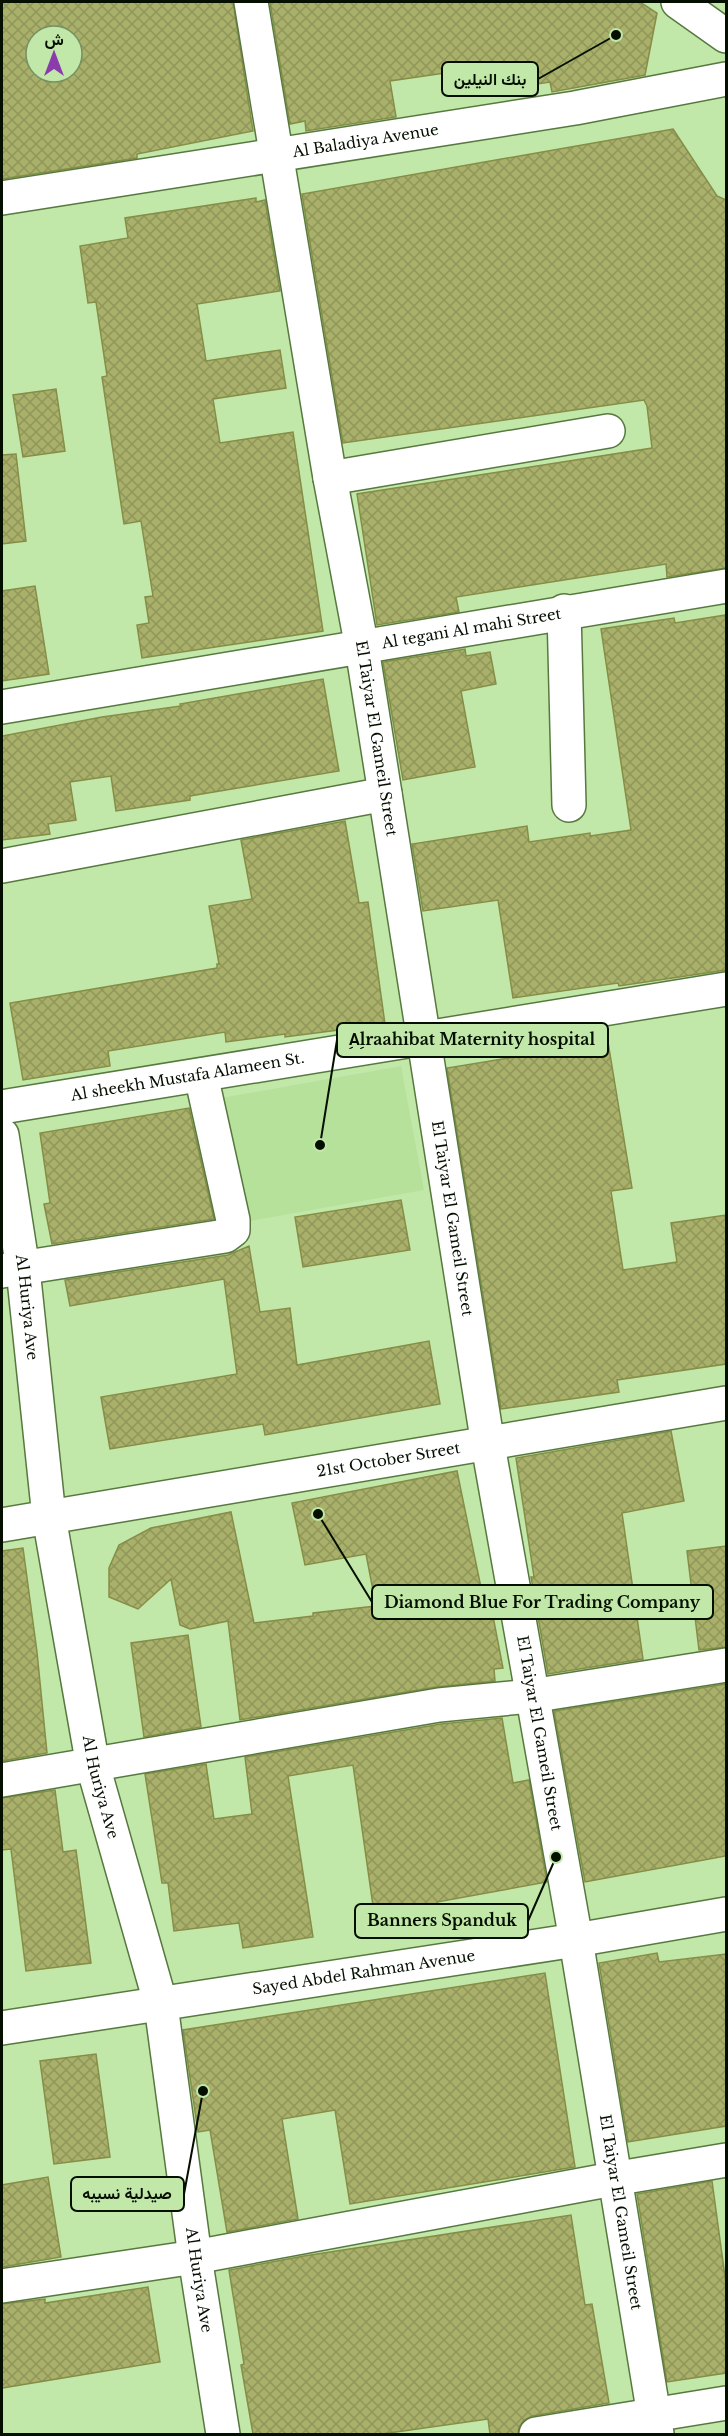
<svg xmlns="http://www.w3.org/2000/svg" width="728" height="2436" font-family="'Libre Baskerville',Vazirmatn,serif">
  <defs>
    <pattern id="building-cross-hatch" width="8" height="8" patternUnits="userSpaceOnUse" patternTransform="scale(1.5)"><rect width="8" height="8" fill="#a9b06a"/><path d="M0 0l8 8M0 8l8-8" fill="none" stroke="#90965a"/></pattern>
  </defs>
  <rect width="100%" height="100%" fill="#c1e8a9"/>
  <path fill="#b6e19b" d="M401,1066L424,1190L239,1223L216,1099Z"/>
  <path fill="url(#building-cross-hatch)" stroke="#868d47" stroke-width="1.5" fill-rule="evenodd" d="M2,2H233L253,131L137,154V158L2,179ZM36,36H72V72H36Z
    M270,2H640L657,13L645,75L552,92L550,82L456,96L452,72L390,81L396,117L306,131L305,121L290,124Z
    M673,129L717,196L726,200V568L667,577L666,564L456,597L459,612L377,625L357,494L652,448L647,406L644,400L343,443L302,194Z
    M256,198V202L265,200L280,291L197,304L206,361L280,350L286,388L213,399L220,443L293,432L323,631L142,658L137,625L149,623L145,597L153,596L141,521L124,524L102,377L107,376L96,302L88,303L80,246L128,238L125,218Z
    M56,389L65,451L23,457L13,395Z
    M16,454L26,541L2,544V455Z
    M35,586L49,674L2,681V591Z
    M726,615V970L619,986L618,983L513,998L498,900L423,911L412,844L527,826L529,842L590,833V836L631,830L601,629L674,618L675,623Z
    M465,649L466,656L490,652L496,684L461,691L475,767L403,780L383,662Z
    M323,679L339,771L190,796V800L116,811L111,776L70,782L76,820L48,824L50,834L2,840V736L102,717L181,706L180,704Z
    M345,821L359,903L368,902L385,1024L285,1037V1034L226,1042L225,1032L108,1051L110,1066L23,1080L10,1003L217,968V964H219L209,906L252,899L241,840Z
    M608,1042L632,1188L611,1191L623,1270L677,1262L671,1223L726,1215V1364L617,1380L619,1392L501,1409L447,1068Z
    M189,1108L214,1219L52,1244L44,1204L50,1203L40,1133Z
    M401,1200L410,1250L303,1267L295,1217Z
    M249,1246L260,1312L290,1308L297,1365L429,1341L440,1404L265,1435L263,1424L110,1449L101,1397L237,1374L224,1279L70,1306L65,1280L228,1255Z
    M671,1431L684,1501L622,1513L643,1659L548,1674L531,1577H534L516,1458Z
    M457,1471L486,1612L492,1611L503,1668L494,1669L495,1681L436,1687L240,1720L228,1621L190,1629L180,1625L171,1579L138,1609L109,1597V1568L119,1545L151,1528L231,1512L254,1623L313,1616V1613L376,1606L366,1554L305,1565L292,1503Z
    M726,1546V1647L699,1650L687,1551Z
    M23,1548L37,1652L47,1753L2,1761V1551Z
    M188,1635L201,1727L144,1737L131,1643Z
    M726,1684V1856L585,1882L554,1711Z
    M502,1718L513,1783L529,1780L547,1882L437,1902L440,1918L376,1927L353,1765L288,1776L313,1937L243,1948L239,1923L174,1931L168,1883H162L145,1774L206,1764L214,1819L252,1814L245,1757L441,1724Z
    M55,1790L63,1852L76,1850L91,1963L26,1971L11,1849L2,1850V1798Z
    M657,1953L659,1962L726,1954V2126L628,2142L599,1963Z
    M545,1973L575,2167L350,2204L335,2110L282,2119L298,2219L227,2232L210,2130L198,2132L183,2030Z
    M96,2054L110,2157L54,2164L40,2061Z
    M48,2177L61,2257L2,2267V2185Z
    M712,2181L726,2284V2373L667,2382L637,2194Z
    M571,2215L585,2305L592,2304L609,2403L532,2416L524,2420L519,2427L518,2434H490L488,2419L382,2434H253L241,2365L244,2364L229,2270L304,2256Z
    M148,2287L160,2362L2,2388V2304L45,2299V2303Z"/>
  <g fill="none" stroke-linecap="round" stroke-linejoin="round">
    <defs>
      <g id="minor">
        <path id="s1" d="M251,2L330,478L362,648L488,1445L576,1940L657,2434"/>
        <path d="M678,2L726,36"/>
        <path id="s2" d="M2,198L575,108L726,79"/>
        <path d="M330,478L608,431"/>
        <path d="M564,611L569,805"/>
        <path id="s3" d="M2,707L726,586"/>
        <path d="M2,866L385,794"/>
        <path id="s4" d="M2,1107L726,989"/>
        <path id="s5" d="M2,1135L23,1269L49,1517L93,1766L161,2005L195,2257L223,2434"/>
        <path d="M2,1271L225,1236L233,1230V1220L201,1075"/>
        <path id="s6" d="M2,1525L726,1403"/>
        <path d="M2,1780L439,1705L531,1696L726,1665"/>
        <path id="s7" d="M2,2028L576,1940L726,1914"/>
        <path d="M2,2286L195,2257L613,2179L726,2160"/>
        <path d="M536,2434L726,2403"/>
      </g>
    </defs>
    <use href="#minor" stroke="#57793f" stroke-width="36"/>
    <use href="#minor" stroke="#fff" stroke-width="33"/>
  </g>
  <g text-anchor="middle" stroke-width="5" stroke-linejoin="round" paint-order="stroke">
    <g font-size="15" fill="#040f00" stroke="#c1e8a9">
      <text dy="5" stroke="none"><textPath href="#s2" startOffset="368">Al Baladiya Avenue</textPath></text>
      <text dy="5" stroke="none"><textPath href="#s3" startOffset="476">Al tegani Al mahi Street</textPath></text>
      <text dy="5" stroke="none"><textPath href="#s1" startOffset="747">El Taiyar El Gameil Street</textPath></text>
      <text dy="5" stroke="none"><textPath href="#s4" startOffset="188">Al sheekh Mustafa Alameen St.</textPath></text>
      <text dy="5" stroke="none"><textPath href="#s1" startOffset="1233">El Taiyar El Gameil Street</textPath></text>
      <text dy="5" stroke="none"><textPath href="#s5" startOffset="174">Al Huriya Ave</textPath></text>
      <text dy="5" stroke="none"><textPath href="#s6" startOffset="392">21st October Street</textPath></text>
      <text dy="5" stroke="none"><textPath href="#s1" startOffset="1755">El Taiyar El Gameil Street</textPath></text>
      <text dy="5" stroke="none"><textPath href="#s5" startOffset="660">Al Huriya Ave</textPath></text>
      <text dy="5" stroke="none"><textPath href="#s7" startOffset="366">Sayed Abdel Rahman Avenue</textPath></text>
      <text dy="5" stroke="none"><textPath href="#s1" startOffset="2241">El Taiyar El Gameil Street</textPath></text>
      <text dy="5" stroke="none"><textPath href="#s5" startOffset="1164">Al Huriya Ave</textPath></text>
    </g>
  </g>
  <path fill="none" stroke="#040f00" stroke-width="2" d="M616 35L538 79M320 1145L337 1040M318 1514L372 1602M556 1857L528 1921M203 2091L184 2194"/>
  <g fill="#040f00" stroke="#c1e8a9" stroke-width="2">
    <circle cx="616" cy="35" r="6"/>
    <circle cx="320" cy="1145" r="6"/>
    <circle cx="318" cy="1514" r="6"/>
    <circle cx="556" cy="1857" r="6"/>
    <circle cx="203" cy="2091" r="6"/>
  </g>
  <g fill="#c1e8a9" stroke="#040f00" stroke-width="2">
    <rect x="442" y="62" width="96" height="34" rx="6"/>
    <rect x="337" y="1023" width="271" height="34" rx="6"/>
    <rect x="372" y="1585" width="341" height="34" rx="6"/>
    <rect x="355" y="1904" width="173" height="34" rx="6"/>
    <rect x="71" y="2177" width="113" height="34" rx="6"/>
  </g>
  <g font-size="16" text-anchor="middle" font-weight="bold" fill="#040f00">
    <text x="490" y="85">بنك النيلين</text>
    <text x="472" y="1045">ِِAِِlraahibat Maternity hospital</text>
    <text x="542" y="1608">Diamond Blue For Trading Company</text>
    <text x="442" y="1926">Banners Spanduk</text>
    <text x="127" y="2199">صيدلية نسيبه</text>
  </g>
  <rect width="728" height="2436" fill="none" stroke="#040f00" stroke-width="6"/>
  <g transform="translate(54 54)"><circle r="28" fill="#c1e8a9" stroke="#759165" stroke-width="1.5"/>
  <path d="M0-4.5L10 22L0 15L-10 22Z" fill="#8a3cad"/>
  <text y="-9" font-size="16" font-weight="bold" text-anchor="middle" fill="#040f00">ش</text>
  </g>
</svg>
